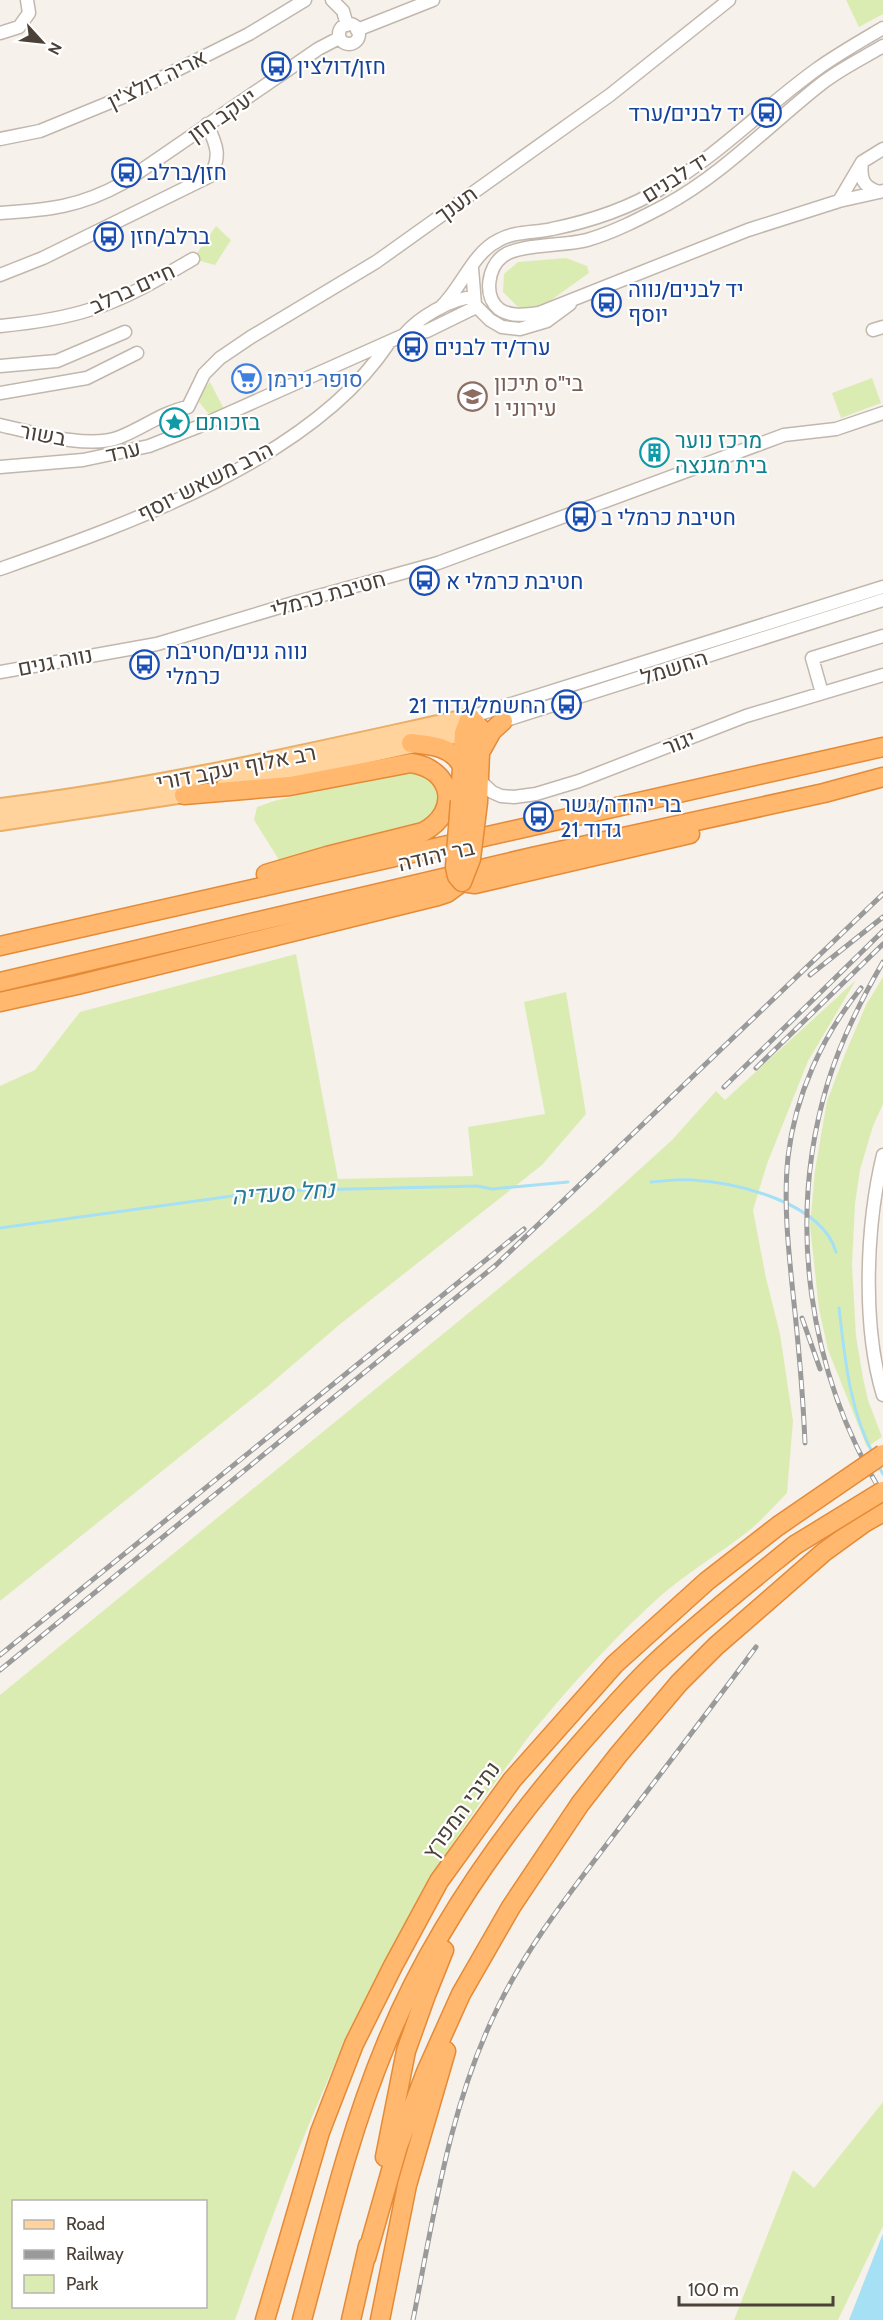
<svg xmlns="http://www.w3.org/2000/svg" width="883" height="2320" font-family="Cabin,Heebo,sans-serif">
  <rect width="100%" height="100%" fill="#f6f1eb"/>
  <path fill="#dbecb3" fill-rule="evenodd" d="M846,0H883V14L859,27Z
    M216,226L231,240L215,265L193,259Z
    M566,258L587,266L589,273L547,303L526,311L517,306L503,292L504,274L518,262Z
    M872,378L881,403L841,418L832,393Z
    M210,382L224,409L215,414L208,413L199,402L203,390Z
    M415,768L442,786L433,822L281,863L254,820L257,807L274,801L391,772Z
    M296,954L338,1179L473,1176L468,1127L545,1114L524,1002L566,992L586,1114L542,1165L339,1325L267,1387L0,1601V1086L35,1070L80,1012Z
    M883,977V1104L873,1126L860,1170L855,1204L852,1265L856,1336L863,1378L868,1400L882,1437L867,1447L828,1350L819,1309L810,1226L815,1170L827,1101L845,1054L866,1005Z
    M856,980L808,1061L767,1164L753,1210L766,1278L780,1334L793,1421L787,1493C775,1505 764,1518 751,1529C721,1553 686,1573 657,1599C619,1634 578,1677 545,1717C530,1733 518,1752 505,1769C380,1934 303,2127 235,2320H0V1695L596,1209L672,1140L716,1091L725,1100ZM14,2202H206V2306H14Z
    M883,2102V2226L838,2320H734L793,2170L814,2188Z"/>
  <path fill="#a6e0f4" d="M883,2234V2320H849L882,2236Z"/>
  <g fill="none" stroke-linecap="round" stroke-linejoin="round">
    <path stroke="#a6e0f4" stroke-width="3" d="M651,1182C665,1181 679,1179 693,1180C739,1183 822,1203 836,1252
      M0,1228L268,1191L477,1186L492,1189L568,1182
      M839,1308C845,1358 849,1408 873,1454
      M878,1465L883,1474"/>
    <defs>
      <path id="minor" d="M332,0L343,11L347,25
        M339 34a10 10 0 1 1 20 0a10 10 0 1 1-20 0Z
        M357,30L433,0
        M0,33L19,27L29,13L27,0
        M883,46C863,58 840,69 821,84C770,124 723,174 666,205C641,218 615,232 587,240C565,246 519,244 503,256C488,267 483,296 499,309C510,317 526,315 539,313L748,230L839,201L883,191
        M0,139L40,131L123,97L249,34L305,0
        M862,162C860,179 863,187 879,192
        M839,201L862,162L883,149
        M0,213C48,210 80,207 123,183L318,49L339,38
        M472,268L475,305L490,320L502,327L520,329L547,321L570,304
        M0,275L43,258L210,176C222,156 216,144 207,124
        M440,308C462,288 472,253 499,240C515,231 535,233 552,229C591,221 628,209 662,188C719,155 764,107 817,69C838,54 861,41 883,28
        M0,326C31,323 62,319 92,309C128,298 160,278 193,259
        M873,330L883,327
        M404,335C418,318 451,298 474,297
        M0,366L57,361L125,332
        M0,393L87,378L137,353
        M188,407L204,374L220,358L251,337L376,262L610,95L729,0
        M0,425C31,432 89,450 120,437C143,428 163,412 188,407
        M0,467L83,460L149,446L200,426L404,335L427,331L476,307
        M0,569C127,524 311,460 388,344
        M0,672L157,644L290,604L438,563L784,435L836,429L883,413
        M822,693L812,658L883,636
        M470,717L883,587
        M497,723L883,600
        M479,780L492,792L501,796L514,797L536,794L579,781L746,716L883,675
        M883,1155C866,1226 862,1325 883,1395"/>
      <path id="major" d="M225,786L464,733
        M0,807C158,788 314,751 470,717
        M0,822L197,792"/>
      <path id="highway" d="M411,743C430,745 450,746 461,764
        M482,749L492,731L503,721
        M184,795L290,786L411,763C453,769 461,812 423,832L327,856L266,874
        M460,801L464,733L470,717L481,729L478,802
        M0,946L883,747
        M0,982L532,857L824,793L883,777
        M0,1002L77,985L438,896L447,893L462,882L475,884L690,834
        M385,2157L406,2051L426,1995L444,1950
        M366,2258L398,2146L426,2072L461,1994L511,1907L580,1804L619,1754L679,1683L716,1646L824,1552L864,1523L883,1512
        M265,2320L320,2132L354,2044L393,1966L439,1881L512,1780L615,1664L707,1581L778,1526
        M302,2320C327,2227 349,2133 386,2044C431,1934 502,1833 580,1744C604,1717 628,1689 654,1664C699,1622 747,1584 795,1545
        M351,2320L368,2246
        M380,2320L407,2185L446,2051"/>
    </defs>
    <use href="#minor" stroke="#c2b7ad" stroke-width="15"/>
    <use href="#major" stroke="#eaae66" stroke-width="20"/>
    <use href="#highway" stroke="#e58a36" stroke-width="21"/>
    <use href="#minor" stroke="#fff" stroke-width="12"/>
    <use href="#major" stroke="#ffd39b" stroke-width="16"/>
    <use href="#highway" stroke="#ffb86d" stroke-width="18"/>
    <defs>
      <path id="rail" d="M883,962C861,1000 841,1040 828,1082C786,1220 808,1373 883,1495
        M810,975L883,917
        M756,1068L883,944
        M724,1087L883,931
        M802,1318L820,1369
        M805,1443C803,1396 799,1350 794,1303C789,1255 783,1205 788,1157C795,1096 822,1036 861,988
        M0,1655L524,1229
        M0,1670L496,1265L883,894
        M413,2320C434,2215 449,2107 497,2009C526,1948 569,1894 610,1840C659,1776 708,1712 756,1647"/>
    </defs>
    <use href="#rail" stroke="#9a9a9a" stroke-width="5"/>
    <use href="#rail" stroke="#fff" stroke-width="3" stroke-dasharray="9" stroke-linecap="butt"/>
    <defs>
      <path id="highway-bridge" d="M460,801L455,867L457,876L462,882L471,859L478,802
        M778,1526L883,1454
        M795,1545L883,1491"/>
    </defs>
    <use href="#highway-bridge" stroke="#e58a36" stroke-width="21" stroke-linecap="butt"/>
    <use href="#highway-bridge" stroke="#ffb86d" stroke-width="18"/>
  </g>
  <defs>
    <symbol id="bus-ring" viewBox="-11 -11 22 22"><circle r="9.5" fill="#fff" stroke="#1a4fb4" stroke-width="1.5"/><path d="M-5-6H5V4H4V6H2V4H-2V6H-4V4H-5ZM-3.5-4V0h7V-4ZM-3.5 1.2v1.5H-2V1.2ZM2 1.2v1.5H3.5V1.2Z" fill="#1a4fb4"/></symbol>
    <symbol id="supermarket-ring" viewBox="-11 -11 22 22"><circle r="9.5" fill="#fff" stroke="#3f7fe0" stroke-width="1.5"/><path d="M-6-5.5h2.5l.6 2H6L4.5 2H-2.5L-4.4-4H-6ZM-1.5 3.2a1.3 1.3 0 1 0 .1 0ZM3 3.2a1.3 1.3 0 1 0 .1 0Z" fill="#3f7fe0"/></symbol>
    <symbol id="school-ring" viewBox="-11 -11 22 22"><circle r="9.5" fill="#fff" stroke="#8d6e63" stroke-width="1.5"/><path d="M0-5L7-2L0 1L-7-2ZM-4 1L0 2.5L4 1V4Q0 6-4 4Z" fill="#8d6e63"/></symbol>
    <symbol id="sight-ring" viewBox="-11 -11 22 22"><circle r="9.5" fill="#fff" stroke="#0f9aa8" stroke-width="1.5"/><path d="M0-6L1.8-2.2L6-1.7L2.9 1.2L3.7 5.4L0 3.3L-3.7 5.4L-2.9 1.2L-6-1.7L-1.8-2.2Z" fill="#0f9aa8"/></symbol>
    <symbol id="building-ring" viewBox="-11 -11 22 22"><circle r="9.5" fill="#fff" stroke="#0f9aa8" stroke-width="1.5"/><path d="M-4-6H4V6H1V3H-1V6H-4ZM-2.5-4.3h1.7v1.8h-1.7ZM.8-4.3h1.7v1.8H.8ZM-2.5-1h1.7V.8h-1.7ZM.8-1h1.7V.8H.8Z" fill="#0f9aa8"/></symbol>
  </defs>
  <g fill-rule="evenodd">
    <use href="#bus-ring" x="260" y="50" width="33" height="33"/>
    <use href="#bus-ring" x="750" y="96" width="33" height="33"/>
    <use href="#bus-ring" x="110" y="156" width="33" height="33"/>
    <use href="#bus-ring" x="92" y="220" width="33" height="33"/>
    <use href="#bus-ring" x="590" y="286" width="33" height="33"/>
    <use href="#bus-ring" x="396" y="330" width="33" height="33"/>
    <use href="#supermarket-ring" x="230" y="362" width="33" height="33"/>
    <use href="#school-ring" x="456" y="380" width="33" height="33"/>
    <use href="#sight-ring" x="158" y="406" width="33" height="33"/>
    <use href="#building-ring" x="638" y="436" width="33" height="33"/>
    <use href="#bus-ring" x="564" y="500" width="33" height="33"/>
    <use href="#bus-ring" x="408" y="564" width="33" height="33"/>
    <use href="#bus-ring" x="128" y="648" width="33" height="33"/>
    <use href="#bus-ring" x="550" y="688" width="33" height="33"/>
    <use href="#bus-ring" x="522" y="800" width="33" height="33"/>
  </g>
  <g text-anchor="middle" stroke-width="4.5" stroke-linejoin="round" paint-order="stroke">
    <g font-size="22" fill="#164399" stroke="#fff" text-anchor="start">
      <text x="297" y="74">חזן/דולצין</text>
      <text x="745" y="121" text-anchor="end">יד לבנים/ערד</text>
      <text x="147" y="180">חזן/ברלב</text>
      <text x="130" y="244">ברלב/חזן</text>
      <text x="628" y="297">יד לבנים/נווה<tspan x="628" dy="25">יוסף</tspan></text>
      <text x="434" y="355">ערד/יד לבנים</text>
      <text x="601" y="525">חטיבת כרמלי ב</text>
      <text x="446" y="589">חטיבת כרמלי א</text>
      <text x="166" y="659">נווה גנים/חטיבת<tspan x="166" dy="25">כרמלי</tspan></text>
      <text x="546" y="713" text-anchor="end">החשמל/גדוד 21</text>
      <text x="560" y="812">בר יהודה/גשר<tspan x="560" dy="25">גדוד 21</tspan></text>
    </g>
    <g font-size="22" fill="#4b4138" stroke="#fff">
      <text transform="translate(157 79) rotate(-26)" y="8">אריה דולצ'ין</text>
      <text transform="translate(222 115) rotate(-34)" y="8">יעקב חזן</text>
      <text transform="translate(675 177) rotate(-32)" y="8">יד לבנים</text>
      <text transform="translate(456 204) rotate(-36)" y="8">תענך</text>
      <text transform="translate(132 288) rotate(-25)" y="8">חיים ברלב</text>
      <text transform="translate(43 434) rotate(10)" y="8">בשור</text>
      <text transform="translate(123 451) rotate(-13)" y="8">ערד</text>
      <text transform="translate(205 481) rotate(-27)" y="8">הרב משאש יוסף</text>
      <text transform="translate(328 594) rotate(-16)" y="8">חטיבת כרמלי</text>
      <text transform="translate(55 661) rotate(-11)" y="8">נווה גנים</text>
      <text transform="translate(674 667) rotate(-18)" y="8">החשמל</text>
      <text transform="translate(679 742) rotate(-21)" y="8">יגור</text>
      <text transform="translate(236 767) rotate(-11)" y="8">רב אלוף יעקב דורי</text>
      <text transform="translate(436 855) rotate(-13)" y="8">בר יהודה</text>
      <text transform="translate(461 1810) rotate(-54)" y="8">נתיבי המפרץ</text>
    </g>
    <g font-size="22" fill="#366cbe" stroke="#fff" text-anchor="start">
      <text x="267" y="387">סופר נירמן</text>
    </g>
    <g font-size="22" fill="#785e54" stroke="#fff" text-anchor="start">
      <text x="494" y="391">בי"ס תיכון<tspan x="494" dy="25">עירוני ו</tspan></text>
    </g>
    <g font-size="22" fill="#0d838f" stroke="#fff" text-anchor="start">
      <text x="195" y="430">בזכותם</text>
      <text x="675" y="448">מרכז נוער<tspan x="675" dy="25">בית מגנצה</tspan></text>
    </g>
    <g font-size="24" font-style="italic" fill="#267b9b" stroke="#fff">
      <text transform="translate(283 1193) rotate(-4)" y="8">נחל סעדיה</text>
    </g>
  </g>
  <rect x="12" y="2200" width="195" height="108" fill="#ffffff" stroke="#b7b3af" stroke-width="1.5"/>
  <rect x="24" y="2220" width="30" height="9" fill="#ffd39b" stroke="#b7b3af" stroke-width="1.5"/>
  <text x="66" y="2230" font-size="18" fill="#4b4138">Road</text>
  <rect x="24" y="2250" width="30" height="9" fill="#9a9a9a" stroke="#b7b3af" stroke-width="1.5"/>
  <text x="66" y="2260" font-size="18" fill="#4b4138">Railway</text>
  <rect x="24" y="2275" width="30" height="18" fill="#dbecb3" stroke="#b7b3af" stroke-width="1.5"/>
  <text x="66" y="2290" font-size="18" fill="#4b4138">Park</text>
  <g transform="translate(42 42) rotate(117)" stroke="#ffffff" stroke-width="4.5" paint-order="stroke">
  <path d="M0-4.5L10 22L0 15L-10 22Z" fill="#4b4138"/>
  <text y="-9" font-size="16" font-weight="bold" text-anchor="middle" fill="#4b4138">N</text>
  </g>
  <path d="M679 2296v9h154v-9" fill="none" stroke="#4b4138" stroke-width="3"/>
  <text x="688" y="2296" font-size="18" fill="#4b4138" stroke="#ffffff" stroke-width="4.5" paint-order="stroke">100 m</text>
</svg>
